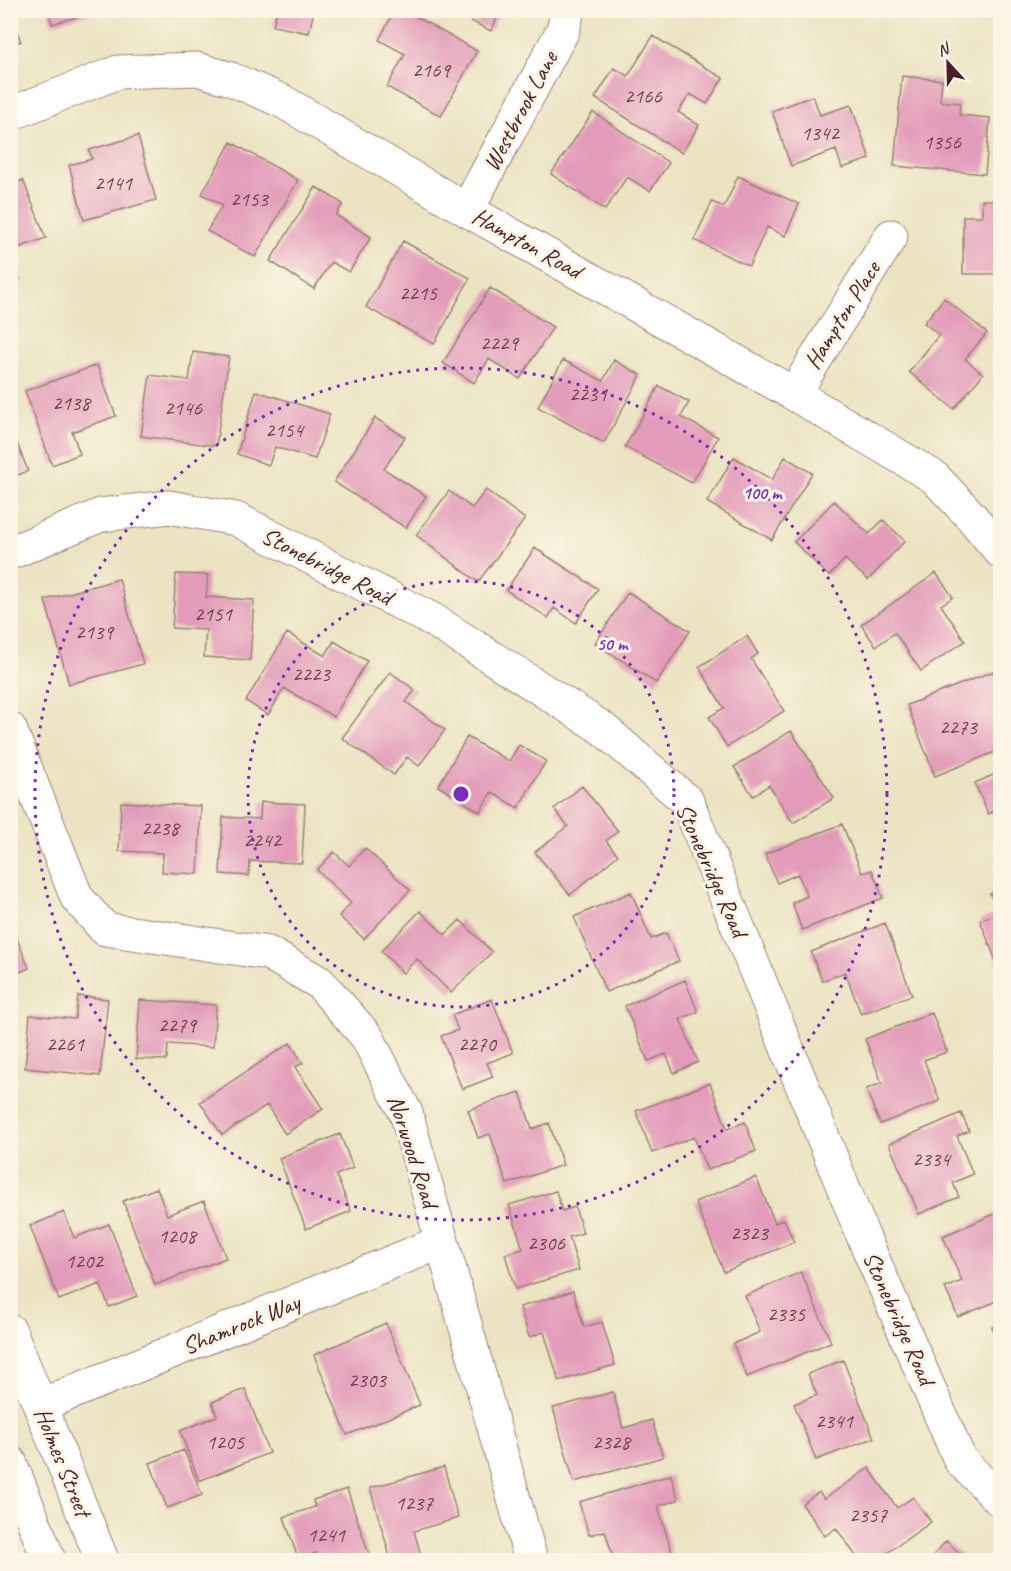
<svg xmlns="http://www.w3.org/2000/svg" width="1011" height="1571" font-family="Caveat,sans-serif">
  <rect width="100%" height="100%" fill="#fcf5e5"/>
  <filter id="ink" filterUnits="userSpaceOnUse"><feTurbulence type="fractalNoise" baseFrequency=".0167" numOctaves="2"/><feDisplacementMap in="SourceGraphic" scale="12" xChannelSelector="R" yChannelSelector="G"/><feConvolveMatrix kernelMatrix="1 2 1 2 8 2 1 2 1" color-interpolation-filters="sRGB"/></filter>
  <filter id="wash" filterUnits="userSpaceOnUse"><feTurbulence type="fractalNoise" baseFrequency=".008" numOctaves="4" result="noise"/><feDisplacementMap in="SourceGraphic" scale="24" xChannelSelector="R" yChannelSelector="G"/><feGaussianBlur stdDeviation="1.35" result="paint"/><feColorMatrix in="noise" values="0 0 0 0 0 0 0 0 0 0 0 0 0 0 0 0 0 1.4 0 .05"/><feComposite in="paint" operator="in"/></filter>
  <g filter="url(#wash)">
    <rect width="100%" height="100%" fill="#ebe3c1"/>
    <g id="blocks">
      <path fill="#e29cb9" d="M48,10H99V11L52,24Z
        M277,10H314L309,33L273,26Z
        M395,10H404L477,51L441,116L387,87L405,54L379,40Z
        M449,10H501L491,31Z
        M10,16L21,41L10,45Z
        M653,36L723,78L707,104L690,94L678,112L699,125L682,153L595,98L614,68L628,76Z
        M902,76L942,80L940,101L960,103L959,115L990,118L985,174L894,166Z
        M813,96L820,115L851,105L870,159L842,168L836,150L791,166L772,111Z
        M593,112L669,163L650,191L627,177L605,210L551,174Z
        M138,136L156,200L84,220L69,165L92,159L89,150Z
        M231,142L298,180L255,257L207,231L222,205L202,194Z
        M738,176L799,204L785,236L767,227L749,266L694,240L712,202L724,207Z
        M23,180L46,238L10,251V185Z
        M316,187L343,204L336,215L371,237L349,272L331,262L314,289L270,261Z
        M982,200H1000V256H996V274H963V216H982Z
        M403,241L470,278L434,344L366,307Z
        M10,256L20,279L10,282Z
        M490,288L553,327L520,379L489,359L474,383L443,363Z
        M944,298L987,333L965,359L983,374L954,409L909,372L939,335L924,323Z
        M193,352L229,357L216,446L141,436L150,375L189,380Z
        M563,360L603,381L614,360L641,375L604,443L538,407Z
        M97,365L116,416L72,432L80,454L52,465L25,391Z
        M659,386L689,402L681,417L718,437L692,483L625,447Z
        M256,391L330,414L315,459L275,447L269,465L237,454Z
        M375,418L405,437L384,469L426,496L406,528L334,482Z
        M10,426L28,471L10,478Z
        M734,457L772,480L785,457L812,473L772,540L707,502Z
        M486,490L525,519L478,582L416,535L449,491L472,508Z
        M834,501L869,534L883,520L905,541L868,580L845,559L829,576L794,542Z
        M535,548L598,589L576,623L554,608L548,618L506,590Z
        M936,573L953,597L941,605L965,641L921,671L895,633L876,646L861,625Z
        M176,574L208,575L206,597L254,600L250,660L204,657L206,630L172,628Z
        M119,579L143,664L69,684L45,600Z
        M628,592L690,631L656,683L595,643Z
        M287,633L325,656L334,641L367,661L334,717L284,688L268,715L246,701Z
        M747,636L758,654L751,659L784,711L727,747L709,717L724,708L699,667Z
        M994,671L1000,686V750L935,776L907,705Z
        M390,672L415,690L406,702L445,730L419,766L407,757L394,775L342,738Z
        M791,731L834,798L793,823L769,785L753,796L734,767Z
        M467,737L509,761L519,745L546,761L518,808L491,792L480,812L438,786Z
        M1000,772V809L988,814L975,783Z
        M582,786L618,831L606,841L618,855L570,895L535,852L568,826L554,809Z
        M121,802L201,806L198,874L162,872L163,853L119,851Z
        M261,802L305,804L302,863L250,861L249,876L220,874L223,817L260,819Z
        M842,824L862,873L872,870L883,898L802,930L792,903L807,896L798,874L777,883L765,854Z
        M365,848L410,890L364,939L339,916L351,903L317,870L334,852L349,866Z
        M1000,890V971L980,920L998,913L990,894Z
        M631,892L651,939L666,933L679,961L606,992L574,917Z
        M420,911L445,935L460,920L492,952L451,993L417,959L403,973L381,951Z
        M10,922L29,968L10,976Z
        M885,923L912,995L861,1014L845,972L822,981L811,952Z
        M685,980L698,1012L680,1019L698,1062L674,1073L666,1054L648,1061L625,1006Z
        M78,996L108,999L100,1076L25,1068L30,1015L75,1019Z
        M492,999L513,1053L487,1063L493,1077L462,1089L441,1036L458,1030L452,1015Z
        M140,1000L216,1005L213,1047L168,1044L167,1060L136,1059Z
        M932,1013L947,1052L924,1060L940,1101L880,1124L866,1089L882,1083L865,1039Z
        M290,1043L303,1063L295,1067L323,1109L285,1134L267,1105L222,1135L200,1102Z
        M710,1083L727,1129L745,1122L756,1151L707,1170L694,1137L652,1153L636,1111Z
        M520,1092L532,1129L549,1123L563,1165L507,1184L490,1134L478,1138L468,1110Z
        M961,1113L969,1131L957,1136L973,1174L953,1183L959,1197L919,1214L889,1144Z
        M340,1134L353,1168L336,1175L351,1211L306,1229L279,1158Z
        M756,1177L775,1223L784,1219L794,1242L724,1272L695,1202Z
        M157,1188L167,1215L204,1201L226,1258L155,1285L123,1201Z
        M556,1191L562,1211L575,1207L583,1233L569,1237L579,1270L515,1289L505,1254L523,1249L509,1205Z
        M64,1212L74,1238L109,1224L137,1296L109,1307L100,1284L59,1300L30,1226Z
        M997,1213L1000,1222V1261L996,1263L1000,1274V1300L958,1317L945,1288L962,1281L943,1236Z
        M801,1272L831,1342L747,1377L733,1344L760,1332L745,1296Z
        M573,1291L584,1327L602,1322L615,1365L559,1381L544,1332L529,1337L520,1307Z
        M386,1323L420,1405L347,1435L314,1355Z
        M1000,1323V1346L992,1327Z
        M843,1360L874,1438L816,1460L794,1404L817,1395L808,1374Z
        M245,1389L269,1453L199,1481L180,1431L217,1416L212,1402Z
        M613,1392L623,1428L652,1420L663,1457L574,1482L553,1408Z
        M184,1450L202,1495L167,1508L150,1463Z
        M444,1467L458,1518L414,1531L421,1555L402,1560H391L370,1488Z
        M869,1468L897,1508L913,1497L931,1522L877,1560H859L836,1528L825,1536L802,1504L819,1492L824,1499Z
        M671,1475L678,1500L658,1506L674,1560H614L605,1531L589,1535L579,1502Z
        M347,1489L371,1560H319L316,1553L298,1559L284,1517L315,1507L313,1500Z
        M946,1541L968,1560H929Z"/>
    </g>
  </g>
  <g filter="url(#ink)">
    <use href="#blocks" fill-opacity="0" stroke="#9a8176" stroke-width="1.5"/>
    <g fill="none" stroke-linecap="round" stroke-linejoin="round">
      <defs>
        <path id="minor" d="M10,114L118,72L197,69L231,79L282,101L467,210L794,394L934,477L969,514L1000,551
          M467,210L563,30L568,10
          M794,394L891,236
          M10,553L101,515L169,507L236,519L433,620L602,728L687,801L863,1236L960,1460L1000,1500
          M10,729L77,898L105,929L268,953L320,983L367,1037L406,1113L531,1560
          M41,1405L441,1242"/>
        <path id="major" d="M10,1331L102,1560
          M10,1462L49,1560"/>
      </defs>
      <use href="#minor" stroke="#9a8176" stroke-width="35"/>
      <use href="#major" stroke="#9a8176" stroke-width="35"/>
      <use href="#minor" stroke="#fff" stroke-width="33"/>
      <use href="#major" stroke="#fff" stroke-width="33"/>
    </g>
  </g>
  <g fill="none" stroke="#7b2cbf" stroke-width="3" stroke-dasharray="3 6">
    <circle cx="461" cy="794" r="213"/>
    <circle cx="461" cy="794" r="426"/>
  </g>
  <g text-anchor="middle" stroke-width="6" stroke-linejoin="round" paint-order="stroke">
    <g font-size="21" fill="#703e4e">
      <text x="431" y="77">2169</text>
      <text x="643" y="103">2166</text>
      <text x="820" y="140">1342</text>
      <text x="942" y="149">1356</text>
      <text x="113" y="190">2141</text>
      <text x="249" y="206">2153</text>
      <text x="418" y="300">2215</text>
      <text x="499" y="350">2229</text>
      <text x="588" y="401">2231</text>
      <text x="71" y="410">2138</text>
      <text x="183" y="415">2146</text>
      <text x="284" y="437">2154</text>
      <text x="213" y="621">2151</text>
      <text x="94" y="639">2139</text>
      <text x="311" y="681">2223</text>
      <text x="958" y="734">2273</text>
      <text x="160" y="835">2238</text>
      <text x="262" y="847">2242</text>
      <text x="177" y="1032">2279</text>
      <text x="65" y="1051">2261</text>
      <text x="477" y="1051">2270</text>
      <text x="931" y="1166">2334</text>
      <text x="749" y="1240">2323</text>
      <text x="177" y="1243">1208</text>
      <text x="546" y="1250">2306</text>
      <text x="84" y="1268">1202</text>
      <text x="786" y="1321">2335</text>
      <text x="367" y="1387">2303</text>
      <text x="834" y="1428">2341</text>
      <text x="225" y="1449">1205</text>
      <text x="611" y="1449">2328</text>
      <text x="414" y="1510">1237</text>
      <text x="868" y="1522">2357</text>
      <text x="326" y="1542">1241</text>
    </g>
    <g font-size="24" fill="#4a1f2b" stroke="#fcf5e5">
      <text transform="translate(520 111) rotate(-62)" y="8">Westbrook Lane</text>
      <text transform="translate(527 243) rotate(29)" y="8">Hampton Road</text>
      <text transform="translate(842 315) rotate(-58)" y="8">Hampton Place</text>
      <text transform="translate(327 566) rotate(27)" y="8">Stonebridge Road</text>
      <text transform="translate(712 870) rotate(66)" y="8">Stonebridge Road</text>
      <text transform="translate(413 1151) rotate(72)" y="8">Norwood Road</text>
      <text transform="translate(899 1318) rotate(66)" y="8">Stonebridge Road</text>
      <text transform="translate(241 1324) rotate(-22)" y="8">Shamrock Way</text>
      <text transform="translate(63 1462) rotate(68)" y="8">Holmes Street</text>
    </g>
  </g>
  <circle cx="461" cy="794" r="9" fill="#7b2cbf" stroke="#fcf5e5" stroke-width="3"/>
  <g font-size="18" text-anchor="middle" font-weight="bold" fill="#7b2cbf" stroke="#fcf5e5" stroke-width="6" stroke-linejoin="round" paint-order="stroke">
    <text x="762" y="499">100 m</text>
    <text x="612" y="650">50 m</text>
  </g>
  <rect width="1011" height="1571" fill="none" stroke="#fcf5e5" stroke-width="36"/>
  <g transform="translate(948 63) rotate(338)" stroke="#fcf5e5" stroke-width="4.5" paint-order="stroke">
  <path d="M0-4.5L10 22L0 15L-10 22Z" fill="#4a1f2b"/>
  <text y="-9" font-size="16" font-weight="bold" text-anchor="middle" fill="#4a1f2b">N</text>
  </g>
</svg>
